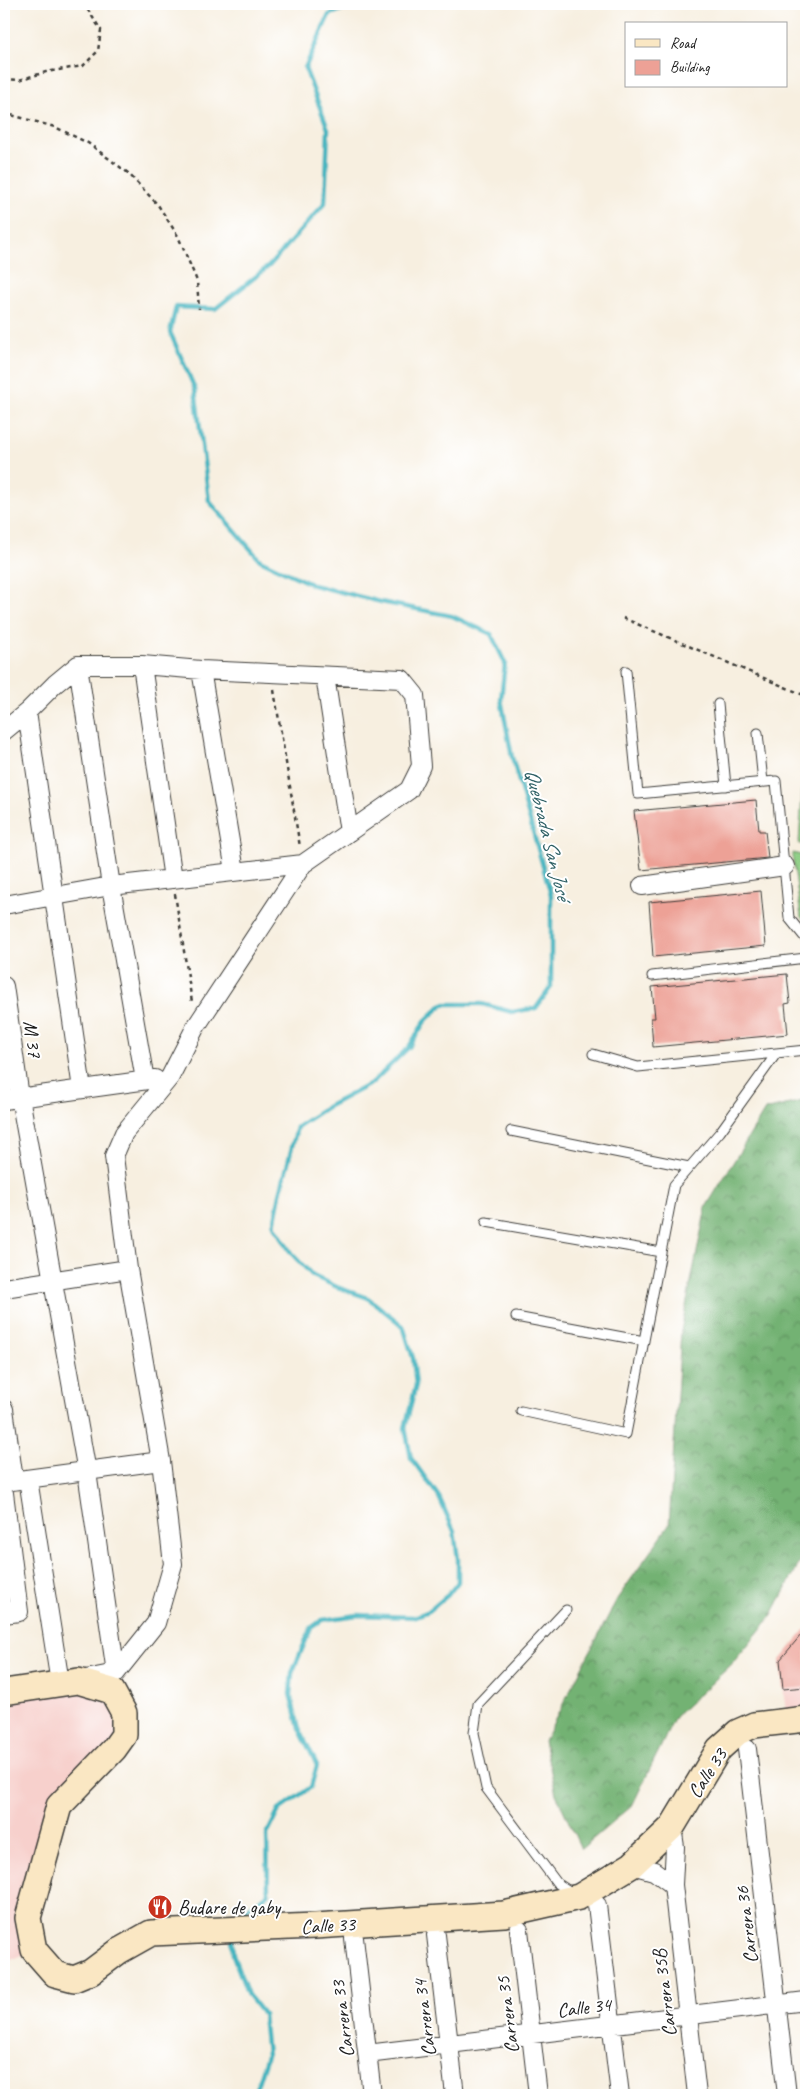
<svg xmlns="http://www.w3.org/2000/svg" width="810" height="2099" font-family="Caveat,sans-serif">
  <defs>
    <pattern id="forest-crowns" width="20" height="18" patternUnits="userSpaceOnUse" patternTransform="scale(1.25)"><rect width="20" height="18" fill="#73b273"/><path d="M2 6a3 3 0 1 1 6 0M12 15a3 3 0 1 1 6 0" fill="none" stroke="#5e905e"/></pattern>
  </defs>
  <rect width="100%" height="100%" fill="#fff"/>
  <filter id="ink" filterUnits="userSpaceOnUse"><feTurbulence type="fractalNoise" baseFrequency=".02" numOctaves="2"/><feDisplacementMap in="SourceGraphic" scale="10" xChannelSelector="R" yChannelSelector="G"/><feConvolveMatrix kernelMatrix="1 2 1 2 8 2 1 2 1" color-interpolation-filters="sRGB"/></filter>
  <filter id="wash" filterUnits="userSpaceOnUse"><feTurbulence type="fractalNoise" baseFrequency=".0096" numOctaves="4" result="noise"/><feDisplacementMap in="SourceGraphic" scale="20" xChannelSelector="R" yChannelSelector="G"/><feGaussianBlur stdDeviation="1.12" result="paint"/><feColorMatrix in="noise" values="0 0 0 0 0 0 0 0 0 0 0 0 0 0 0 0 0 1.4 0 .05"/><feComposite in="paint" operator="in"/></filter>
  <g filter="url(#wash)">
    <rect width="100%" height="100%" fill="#f7efe0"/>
    <path fill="#f7d0cc" d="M806,1629V1719L787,1721L780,1660Z
      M112,1691L124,1735L59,1806L34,1950L4,1963V1692Z"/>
    <path fill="#8fcf86" stroke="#567651" d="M803,775H806V844H799Z
      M792,853L806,856V922L801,917Z"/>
    <path fill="url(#forest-crowns)" stroke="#486748" d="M806,1100V1551L770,1618L731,1665L675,1717L632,1806L581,1849L556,1794L544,1741L617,1599L669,1525L681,1331L706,1207L765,1110Z"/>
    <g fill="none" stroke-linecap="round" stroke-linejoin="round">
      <path stroke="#45b4bf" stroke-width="4.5" d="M236,1921L249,1907L268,1894L267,1834L279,1810L311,1787L317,1765L299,1728L290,1694L292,1673L311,1628L322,1620L358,1615L414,1617L429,1611L448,1595L458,1582V1559L454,1531L439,1497L411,1458L405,1428L416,1385L413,1358L403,1326L368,1298L337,1287L313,1276L291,1253L274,1225L280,1194L297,1127L327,1107L372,1083L409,1047L425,1021L443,1004H482L512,1012L536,1008L551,987V895L512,757L501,699L505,663L491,634L452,616L381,602L313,585L260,560L209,501L195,389L170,332L176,307L215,309L269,266L325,203L328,129L305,68L329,15L356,4
        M232,1937L233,1955L248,1995L263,2014L267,2055L254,2095"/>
    </g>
    <g id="blocks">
      <path fill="#eda196" d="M756,800L759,831H765L768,858L641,870L634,811Z
        M761,891L766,946L653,957L649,902Z
        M787,974L790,1003L785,1004L788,1034L653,1047L651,1018H655L652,987Z
        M806,1629V1687L783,1689L780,1660Z"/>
    </g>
  </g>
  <g filter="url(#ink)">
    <use href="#blocks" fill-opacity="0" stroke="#3d3c39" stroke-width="1"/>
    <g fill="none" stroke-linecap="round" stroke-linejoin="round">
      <defs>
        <path id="lane" d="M626,671L638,794L776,781L789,918L806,939
          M718,704L726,786
          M758,733L763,782
          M652,976L806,958
          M593,1054L638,1067L806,1050
          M511,1131L689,1167
          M486,1222L661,1252
          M516,1317L644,1341
          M521,1411L626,1434L674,1185L720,1132L776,1054
          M566,1610L478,1704L474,1733L486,1788L557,1883L574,1894"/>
        <path id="street" d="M78,665L111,886L145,1080
          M142,665L173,879
          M201,670L235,871
          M325,676L349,832
          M27,712L82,1089
          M4,731L27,712L55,684L78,665H142L201,670L402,679L415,695L421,766L409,790L303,864L195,1028L170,1077L124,1133L114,1156L128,1269L161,1461L173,1564L156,1623L116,1673L81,1680
          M642,886L785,866
          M4,905L111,886L303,864
          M4,986L20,1097L87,1472L116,1673
          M4,1100L155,1079
          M4,1288L128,1269
          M4,1409L14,1480
          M28,1479L60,1683
          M4,1482L161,1461
          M4,1493L19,1612L4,1614
          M747,1749L787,2095
          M672,1827L675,1847L673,1885L697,2095
          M632,1865L654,1871L673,1885
          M597,1905L620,2095
          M519,1930L538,2095
          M436,1935L455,2095
          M354,1938L372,2095
          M367,2054L806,2001"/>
        <path id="secondary" d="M4,1692L78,1681L112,1691L124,1713V1735L114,1749L59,1806L28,1918L34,1950L55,1974L74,1979L91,1972L119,1951L151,1933L315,1926L504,1914L579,1897L632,1865L672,1827L719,1749L738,1732L754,1725L806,1719"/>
      </defs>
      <use href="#lane" stroke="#3d3c39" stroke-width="11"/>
      <use href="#street" stroke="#3d3c39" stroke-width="20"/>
      <use href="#secondary" stroke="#3d3c39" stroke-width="28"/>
      <path stroke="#3d3c39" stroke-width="2.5" stroke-dasharray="4 4" stroke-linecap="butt" d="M4,79L19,80L46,72L83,66L98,51L101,30L84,4
        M4,113L55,127L88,143L128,173L158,205L178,236L197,281L199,309
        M623,618L806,696
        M274,690L300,847
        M175,894L192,1002"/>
      <use href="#lane" stroke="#fff" stroke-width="9"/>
      <use href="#street" stroke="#fff" stroke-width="18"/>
      <use href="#secondary" stroke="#fae7c3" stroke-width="25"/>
    </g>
  </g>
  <defs>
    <symbol id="restaurant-disc" viewBox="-11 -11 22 22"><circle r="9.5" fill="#c8321e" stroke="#fff"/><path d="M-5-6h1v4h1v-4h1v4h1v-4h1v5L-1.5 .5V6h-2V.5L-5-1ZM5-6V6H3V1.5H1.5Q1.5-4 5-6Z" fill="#fff"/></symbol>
  </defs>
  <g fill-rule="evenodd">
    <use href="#restaurant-disc" x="146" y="1893" width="28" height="28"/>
  </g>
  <g text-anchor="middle" stroke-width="4" stroke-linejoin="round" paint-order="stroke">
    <g font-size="20" fill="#1c1c1c" stroke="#fff">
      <text transform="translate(33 1039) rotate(82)" y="7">M 37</text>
      <text transform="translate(707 1773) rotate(-57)" y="7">Calle 33</text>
      <text transform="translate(328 1925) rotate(-3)" y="7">Calle 33</text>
      <text transform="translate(746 1925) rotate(-97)" y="7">Carrera 36</text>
      <text transform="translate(664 1993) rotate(-97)" y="7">Carrera 35B</text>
      <text transform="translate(584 2007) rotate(-7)" y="7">Calle 34</text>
      <text transform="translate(507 2015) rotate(-97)" y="7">Carrera 35</text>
      <text transform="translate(424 2018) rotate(-97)" y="7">Carrera 34</text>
      <text transform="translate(342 2019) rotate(-97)" y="7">Carrera 33</text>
    </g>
    <g font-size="20" fill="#1c1c1c" stroke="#fff" text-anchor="start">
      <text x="178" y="1914">Budare de gaby</text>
    </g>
    <g font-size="21" font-style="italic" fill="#2e6065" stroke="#fff">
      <text transform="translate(548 834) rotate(76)" y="7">Quebrada San José</text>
    </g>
  </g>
  <rect width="810" height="2099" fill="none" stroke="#fff" stroke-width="20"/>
  <rect x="625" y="22" width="162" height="65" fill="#ffffff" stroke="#a4a4a4"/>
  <rect x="635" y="39" width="25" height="8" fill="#fae7c3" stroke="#a4a4a4"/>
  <text x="670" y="48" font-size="15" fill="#1c1c1c">Road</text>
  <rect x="635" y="60" width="25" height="15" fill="#eda196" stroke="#a4a4a4"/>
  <text x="670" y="72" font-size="15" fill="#1c1c1c">Building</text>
</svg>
